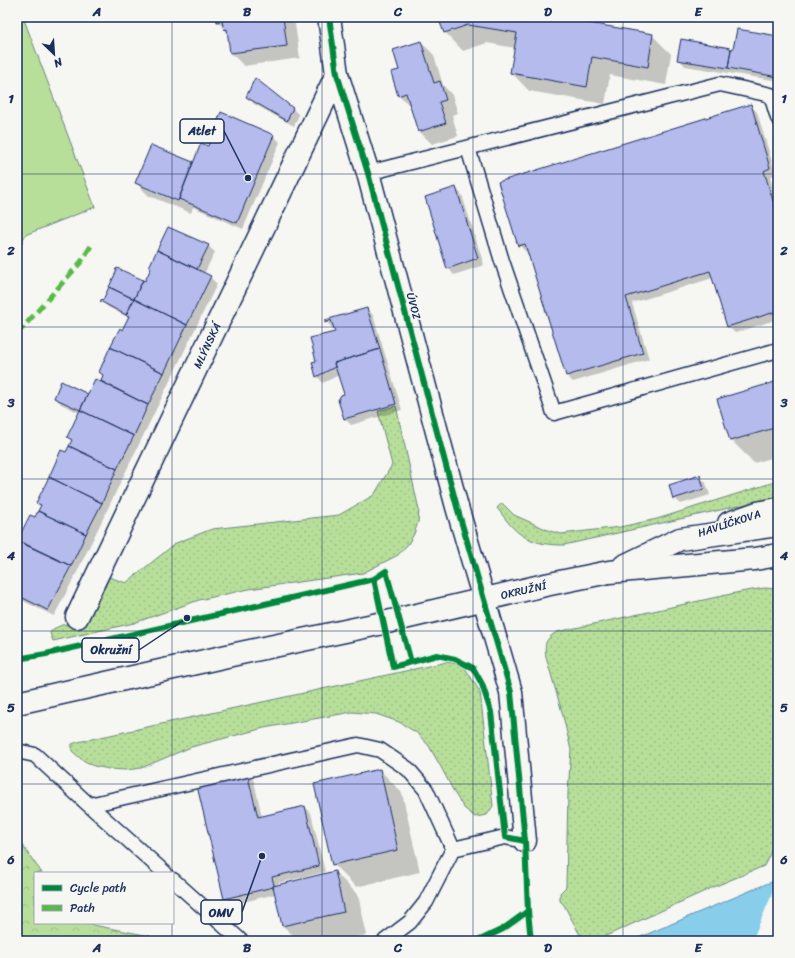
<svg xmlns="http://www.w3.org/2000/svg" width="795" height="958" font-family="Sriracha,sans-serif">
  <defs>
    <pattern id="grass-dots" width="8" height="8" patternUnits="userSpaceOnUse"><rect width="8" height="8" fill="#b7df9a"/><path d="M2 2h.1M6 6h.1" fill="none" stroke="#9dc087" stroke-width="1.8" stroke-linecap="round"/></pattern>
    <pattern id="forest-crowns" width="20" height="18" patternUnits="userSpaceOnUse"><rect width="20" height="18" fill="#b7df9a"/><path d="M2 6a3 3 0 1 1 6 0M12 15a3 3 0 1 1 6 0" fill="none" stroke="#9dc087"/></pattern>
  </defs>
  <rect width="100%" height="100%" fill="#f6f6f2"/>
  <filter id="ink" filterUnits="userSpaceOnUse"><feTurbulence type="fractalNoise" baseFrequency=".025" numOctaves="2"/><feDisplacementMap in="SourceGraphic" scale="8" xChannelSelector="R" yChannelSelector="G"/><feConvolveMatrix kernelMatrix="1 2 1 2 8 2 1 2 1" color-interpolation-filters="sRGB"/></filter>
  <g filter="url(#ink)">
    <path fill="url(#grass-dots)" stroke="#69877c" d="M396,406L419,510L418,522L414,534L408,544L398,555L363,573L249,589L199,600L134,623L53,641L50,633L53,629L62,625L75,622L93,609L109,577L126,583L176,543L212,529L339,515L374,495L392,465L378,411Z
      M778,481V497L564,545C551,545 537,544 525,537C513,531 505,518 497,508L502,503L514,515L550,531L561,534L620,527L657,519Z
      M765,588L778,589V837L764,866L716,886L597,940L580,935L564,905L560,901V893L566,887L568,793L571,750L562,712L546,657C544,644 545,639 557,632L740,592Z
      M447,662L462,665L467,671L480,692L493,806L487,815L475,817L464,808L455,794L442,769L429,746L417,733L399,722L376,714L352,712L264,728L191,747L141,768L126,770L109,769L94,766L81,759L72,751V744L78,742Z"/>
    <path fill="url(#forest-crowns)" stroke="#69877c" d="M17,838L42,873H35V923H91L93,925L150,936L154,941H17Z"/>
    <path fill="#b7df9a" stroke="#69877c" d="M17,17H23L95,207L25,235L17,255Z"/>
    <path fill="#88cde9" stroke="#5c8eb1" d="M778,880V941H631L766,884Z"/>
    <path fill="#f6f6f2" d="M778,880V941H752Z"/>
    <path fill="#0003" d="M217,17H294L300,58L244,66L231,53L229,34L218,22Z
      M439,17H549L652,35L671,54L666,85L610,75L605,104L529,91L511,72L515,48L487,43L463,51L445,32Z
      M778,37V81L685,66L679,59L733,50Z
      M421,42L434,55L443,85L452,95L458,113L452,115L458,136L432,144L419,131L412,108L399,95L401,70Z
      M255,80L293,109L299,115L294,126L254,104L248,97Z
      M751,106L757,112L776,175L770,177L778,205V319L735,333L728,326L713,278L632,303L649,359L573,382L567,376L528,251L526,252L519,245Z
      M273,136L280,142L243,229L193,207L191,213L149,196L136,183L192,163L194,164L208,147Z
      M456,188L462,195L484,265L454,275L448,268Z
      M169,228L208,246L215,252L204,274L210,277L217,284L77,572L54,616L17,598V542L35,518L41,506L37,502L66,453L72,442L68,437L80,413L61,404L55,397L89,395L101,383L104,376L100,372L129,318L108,307L101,301L146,283L152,269L150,267Z
      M367,309L373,315L402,410L351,425L345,419V395L339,375L323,383L317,376L314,362L317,361L337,333L335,327L332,328L326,321Z
      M778,382V456L754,463L731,440Z
      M699,476L706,483L710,495L681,504L674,498Z
      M380,770L402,793L420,872L356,887L333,864Z
      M247,774L254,781L262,817L305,807L311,813L325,872L278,883V885L335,872L358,895L367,935L339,941H299L283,926L276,894L231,905L225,899L198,787Z"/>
    <path fill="#b5bbec" stroke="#1b2f5e" d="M216,17H283L287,46L230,53L227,29L224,30L222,21L217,22Z
      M438,17H554L653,34L648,67L592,57L587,87L510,73L517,33L468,25L444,33Z
      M737,29L778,36V77L728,68L731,49H733Z
      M681,39L730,48L731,49L728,68L677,60Z
      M421,41L434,83L440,81L446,100L439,102L446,123L418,132L406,93L398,96L391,72L399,70L393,50Z
      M255,78L293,108L287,121L246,97Z
      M751,104L770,168L764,171L778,217V311L727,327L710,271L626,297L643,353L566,376L525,244L518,246L498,182Z
      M221,112L274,135L237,223L179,199L201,143L208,146Z
      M151,145L193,162L178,201L135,183Z
      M456,187L478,258L447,269L425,197Z
      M168,227L209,245L197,269L157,250Z
      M157,250L211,276L187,325L134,299L143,280L145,281L151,268L149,267Z
      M117,268L143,280L134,299L109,287L117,270H115Z
      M109,287L134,299L126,315L100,301L102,299L103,300Z
      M134,299L187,325L164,373L110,347L120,328L122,330L129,316L126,315Z
      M367,308L380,349L334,363L335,367L316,377L312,362L316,361L310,338L335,332L331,320L325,323V320Z
      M110,347L164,373L148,405L101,381L103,375L99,372Z
      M380,349L396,404L344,419L338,400L341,395L344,394L334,363Z
      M95,379L148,405L134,436L80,410Z
      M61,381L88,394L80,410L54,398Z
      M778,381V427L730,441L717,399Z
      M80,410L134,436L117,469L69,446L72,440L67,437Z
      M69,446L117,469L102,503L49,477L61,450L66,452Z
      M700,475L704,489L673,499L669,485Z
      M49,477L102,503L86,534L38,511L41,505L36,503Z
      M38,511L86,534L71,566L17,541L30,515L35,517Z
      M17,540L71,566L48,610H47L17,595Z
      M380,769L398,850L332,865L314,784Z
      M247,773L258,817L305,806L319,866L272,877L274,885L273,886V887L224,899L197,786Z
      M335,871L344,912L282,926L273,886Z"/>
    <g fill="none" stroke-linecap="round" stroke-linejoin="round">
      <defs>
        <path id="service" d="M468,148L502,261L554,413L778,350
          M368,173L720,84L771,95L778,118
          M17,751L35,755L89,805L358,745L380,750L408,769L426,790L453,849
          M89,805L165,873
          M453,849L505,837L525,841
          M173,880L241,941
          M385,941L410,922L426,902L453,849"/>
        <g id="minor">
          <path d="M329,17L337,74L368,173L457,507L511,692L525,841"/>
          <path id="s1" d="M77,617L337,74"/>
        </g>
        <g id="tertiary">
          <path d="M729,523L757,513L778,509"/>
          <path d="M624,566L680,539L778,525"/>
          <path id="s2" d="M17,703L236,654L383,623L545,585L609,572L755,559L778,555"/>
        </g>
      </defs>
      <use href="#service" stroke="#1b2f5e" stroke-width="17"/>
      <use href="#minor" stroke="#1b2f5e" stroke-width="25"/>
      <use href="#tertiary" stroke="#1b2f5e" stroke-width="25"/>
      <use href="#service" stroke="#f6f6f2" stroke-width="14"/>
      <use href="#minor" stroke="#f6f6f2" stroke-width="22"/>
      <use href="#tertiary" stroke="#f6f6f2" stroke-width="22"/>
      <path stroke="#58b947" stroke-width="5" stroke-dasharray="10 5" stroke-linecap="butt" d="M17,334L81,262L91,246"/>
      <defs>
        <path id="cycleway" d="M329,17L337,74L368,173L457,507L511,692L525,841L528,911L531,941
          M374,579L393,667L437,655L455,659L473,668L482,684L491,712L505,837L525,841
          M17,659L46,654L374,579L386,571L411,662
          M478,941L503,929L528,911"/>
      </defs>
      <use href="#cycleway" stroke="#f6f6f2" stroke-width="8"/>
      <use href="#cycleway" stroke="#00873e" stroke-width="6"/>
    </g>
  </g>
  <path fill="none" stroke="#1b2f5e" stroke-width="1" stroke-opacity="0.55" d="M172,17V873M322,17V941M473,17V941M623,17V941M17,174H778M17,327H778M17,479H778M17,631H778M17,784H778M172,923V941"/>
  <g text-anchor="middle" stroke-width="3.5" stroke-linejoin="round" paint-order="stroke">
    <g font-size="11" fill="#1b2f5e" stroke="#f6f6f2">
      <text transform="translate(414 306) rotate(75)" y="4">ÚVOZ</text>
      <text dy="4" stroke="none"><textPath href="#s1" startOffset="301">MLÝNSKÁ</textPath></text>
      <text transform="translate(729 523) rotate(-18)" y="4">HAVLÍČKOVA</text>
      <text dy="4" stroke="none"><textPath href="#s2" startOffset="519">OKRUŽNÍ</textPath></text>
    </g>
  </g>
  <path fill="none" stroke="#1b2f5e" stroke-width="1.5" d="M248 178L224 131M187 618L139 650M262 856L242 912"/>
  <g fill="#1b2f5e" stroke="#f6f6f2" stroke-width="1.5">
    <circle cx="248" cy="178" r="4"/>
    <circle cx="187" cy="618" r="4"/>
    <circle cx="262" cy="856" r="4"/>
  </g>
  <g fill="#f6f6f2" stroke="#1b2f5e" stroke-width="1.5">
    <rect x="180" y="119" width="44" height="24" rx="4"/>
    <rect x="82" y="638" width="57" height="24" rx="4"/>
    <rect x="201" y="900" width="41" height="24" rx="4"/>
  </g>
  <g font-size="12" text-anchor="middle" font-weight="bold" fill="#1b2f5e">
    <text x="202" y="135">Atlet</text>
    <text x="111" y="654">Okružní</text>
    <text x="221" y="917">OMV</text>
  </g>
  <rect width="795" height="958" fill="none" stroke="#f6f6f2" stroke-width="44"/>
  <rect x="34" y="872" width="140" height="52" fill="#f6f6f2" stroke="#9ea6b7"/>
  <rect x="42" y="885" width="20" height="6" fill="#00873e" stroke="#9ea6b7"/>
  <text x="70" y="892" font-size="12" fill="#1b2f5e">Cycle path</text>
  <rect x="42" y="905" width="20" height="6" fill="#58b947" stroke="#9ea6b7"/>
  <text x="70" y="912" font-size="12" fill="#1b2f5e">Path</text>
  <g transform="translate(54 54) rotate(155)" stroke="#f6f6f2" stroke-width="3" paint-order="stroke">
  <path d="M0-3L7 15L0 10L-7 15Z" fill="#1b2f5e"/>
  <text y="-6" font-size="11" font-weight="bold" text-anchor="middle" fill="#1b2f5e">N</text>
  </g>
  <rect x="22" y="22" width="751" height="914" fill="none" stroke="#1b2f5e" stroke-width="1.5"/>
  <g font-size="13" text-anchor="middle" font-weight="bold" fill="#1b2f5e">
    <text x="97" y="16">A</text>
    <text x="247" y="16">B</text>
    <text x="398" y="16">C</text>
    <text x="548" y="16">D</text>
    <text x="698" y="16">E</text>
    <text x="11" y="103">1</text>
    <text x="784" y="103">1</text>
    <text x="11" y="255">2</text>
    <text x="784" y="255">2</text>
    <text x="11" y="407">3</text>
    <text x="784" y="407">3</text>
    <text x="11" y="560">4</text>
    <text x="784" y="560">4</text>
    <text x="11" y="712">5</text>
    <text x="784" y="712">5</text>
    <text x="11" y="864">6</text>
    <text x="784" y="864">6</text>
    <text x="97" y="952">A</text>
    <text x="247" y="952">B</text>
    <text x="398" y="952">C</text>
    <text x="548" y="952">D</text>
    <text x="698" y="952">E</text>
  </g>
</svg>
